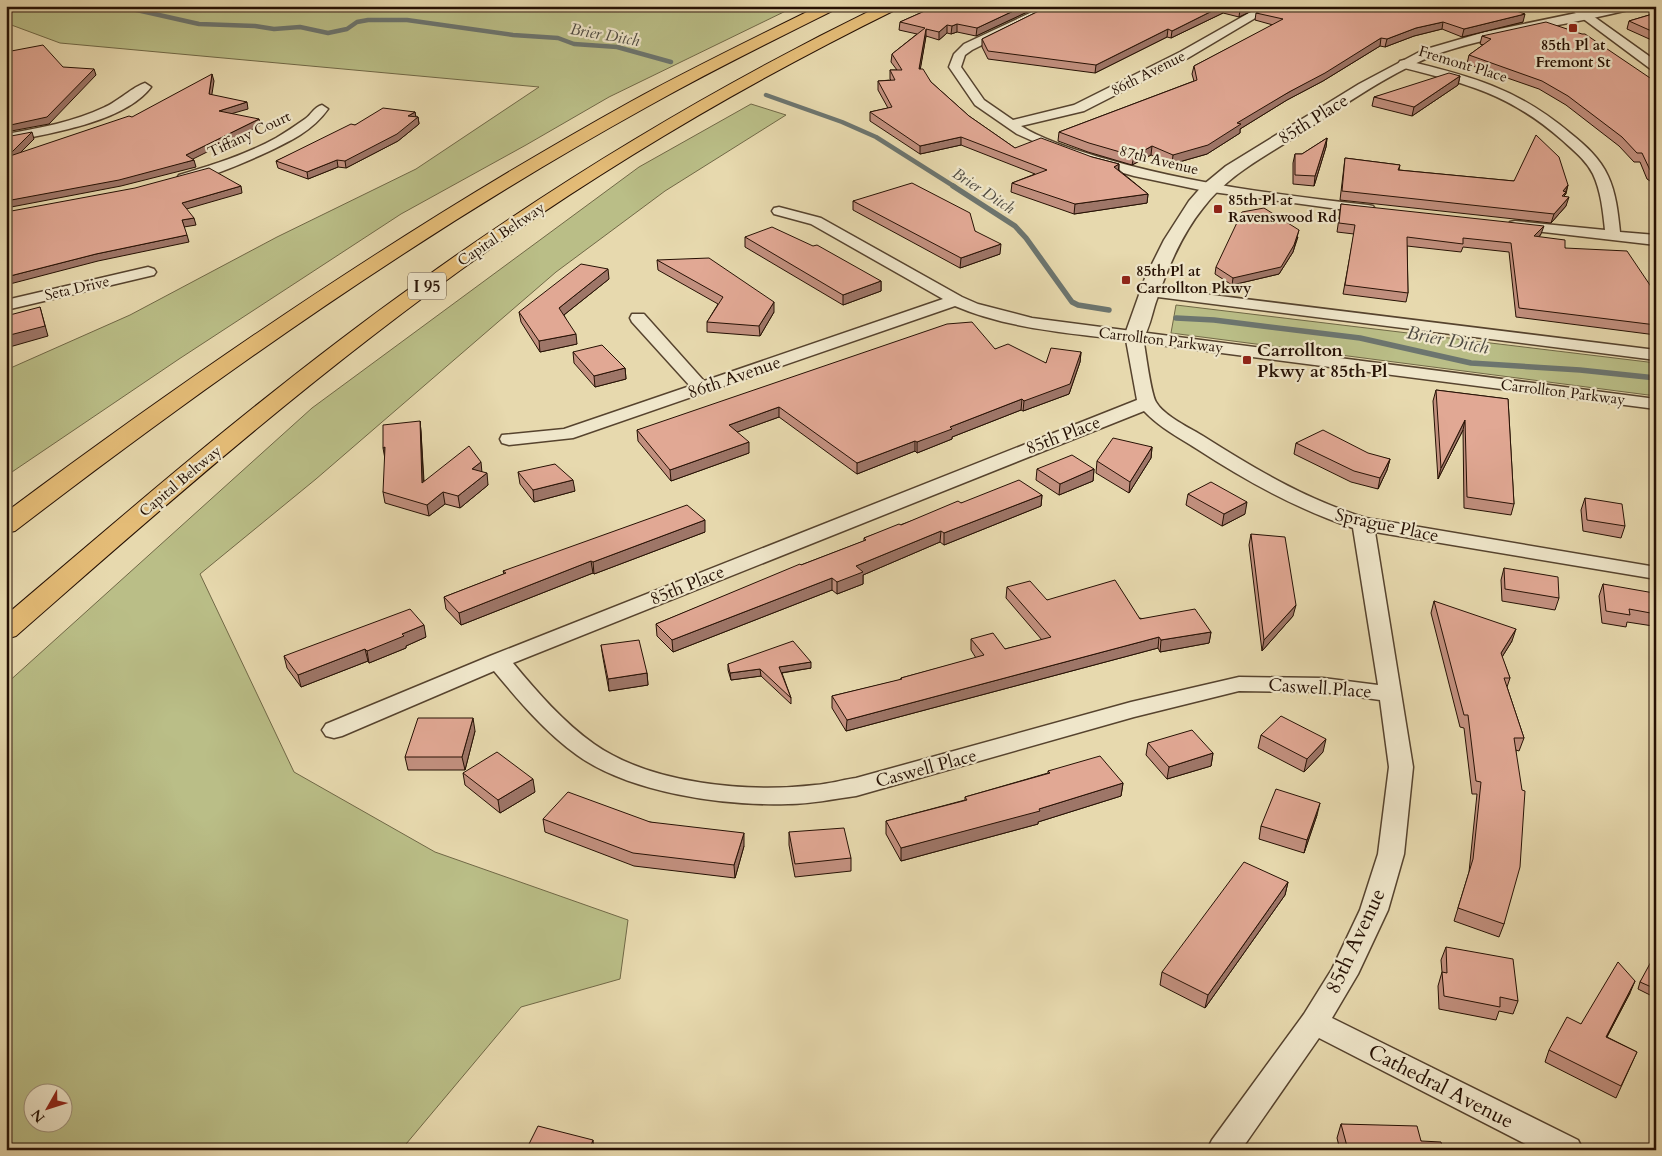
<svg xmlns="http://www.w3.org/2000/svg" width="1662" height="1156" font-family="Cardo,serif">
  <rect width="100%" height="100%" fill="#e7d9ae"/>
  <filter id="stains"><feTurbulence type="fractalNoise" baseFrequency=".004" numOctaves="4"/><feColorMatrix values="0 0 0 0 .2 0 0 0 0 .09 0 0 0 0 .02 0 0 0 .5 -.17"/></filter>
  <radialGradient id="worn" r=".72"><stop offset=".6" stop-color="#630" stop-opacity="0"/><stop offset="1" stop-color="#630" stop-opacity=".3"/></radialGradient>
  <path fill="#babe87" stroke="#706846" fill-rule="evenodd" d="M6,6H796L609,97L526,145L401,214L179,359L6,476V370L130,315L277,237L416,169L539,87L60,43L6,23Z
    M751,104L786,115L665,191L556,272L316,479L200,574L294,772L435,852L628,920L620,979L521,1007L401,1150H6V684L312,408L639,167ZM32,1094H62V1124H32Z
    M1176,305L1656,363V396L1171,333Z"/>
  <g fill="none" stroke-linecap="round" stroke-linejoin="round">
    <path stroke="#6c756f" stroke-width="4.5" d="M119,6L199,24L255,26L274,29L300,27L328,33L347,29L357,22L368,20H407L513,35L558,38L574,44L617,47L671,62
      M766,95L842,122L876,137L955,187"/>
    <path stroke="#6c756f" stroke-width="5.5" d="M953,186L1015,226L1026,238L1072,302L1078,305L1109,310
      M1176,318L1214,320L1360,338L1471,363L1580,370L1656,378"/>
    <defs>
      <path id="minor" d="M1045,6H1060L972,50L965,55L961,67L984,100L1013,120L1074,105L1180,52L1249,13L1267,6H1283L1257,17L1188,58L1084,111L1021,126C1043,140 1081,152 1106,159C1192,184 1280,195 1368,205L1373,206L1375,209L1373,212L1368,213L1205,191L1134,176L1071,158L1017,134L975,105L949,67L954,54L964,44Z
        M1566,6H1579L1656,61V71L1652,70Z
        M1404,60C1470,76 1517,88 1570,133C1585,145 1600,158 1608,176C1616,193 1618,213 1620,232L1656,235V245L1510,228L1508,225L1510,222L1515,221L1605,230C1603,211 1601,191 1593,174C1586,160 1573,150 1562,140C1510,94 1465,83 1400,67L1398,64L1400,61Z
        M145,83L151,87C125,122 48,134 6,142V134C40,128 73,122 105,107C117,102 134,86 145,83Z
        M322,105L328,109C321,119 311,128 300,135C281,147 198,186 179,181L177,178L179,175C212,165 245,155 276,138C286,132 295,126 305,119C311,115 314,107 322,105Z
        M779,207L821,218L962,297L978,304L1032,318L1656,399V409L1144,343C1146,355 1151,394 1156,402C1164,416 1190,428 1203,436C1255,469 1307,500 1366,518L1656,567V579L1375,532L1413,767L1404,854L1388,910L1358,974L1332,1018L1578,1140L1583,1150H1537L1319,1038L1241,1150H1207L1212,1140L1304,1014L1332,969L1360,910L1378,854L1389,767L1380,700L1323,692L1239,691L1134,717L856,796C833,799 811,804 788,804C724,806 630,793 577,755C545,732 519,701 494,671L342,736L334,738L326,736L322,730L326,724L490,656L1137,400L1126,340C1069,333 1009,329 955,306L573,438L509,445L502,443L500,439L502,435L564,429L690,386L632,322L630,318L632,314H644L704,381L943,299L811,224L774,214L772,211L774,208ZM1144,411C1159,427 1178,437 1197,449C1246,481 1297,509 1353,528L1378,685L1323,678L1239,677L1131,702L856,778C842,780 829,784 815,785C747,793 651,784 594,744C563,722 537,692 513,663Z
        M148,267L154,269L156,272L154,275L6,310V300Z
        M1148,287L1656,350V360L1142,295L1140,292L1142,289Z"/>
      <path id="tertiary" d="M1610,6H1634L1632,9C1570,25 1504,32 1443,52C1394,69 1340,108 1295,137C1262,158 1227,176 1203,208C1182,234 1168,267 1157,299C1152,312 1150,330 1141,341L1134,343L1127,341L1124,337L1145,278L1164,240L1189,201L1203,185L1226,166L1359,84L1423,50L1485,32Z"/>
      <path id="motorway" d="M819,6H838L836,9C772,41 707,73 645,108C423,231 216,377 15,531L6,533V512C206,363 412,223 630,102C692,68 756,37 819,6Z
        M880,6H899L897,9C761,76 631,151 507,237C333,358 174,497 16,636L6,639V615C141,500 275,384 420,281C566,176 718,85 880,6Z"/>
    </defs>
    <use href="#minor" stroke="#56432e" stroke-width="3"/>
    <use href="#tertiary" stroke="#56432e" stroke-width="3"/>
    <use href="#motorway" stroke="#261104" stroke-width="2"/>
    <use href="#minor" fill="#efe6ca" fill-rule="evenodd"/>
    <use href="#tertiary" fill="#efe6ca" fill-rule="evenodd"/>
    <use href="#motorway" fill="#e4bc77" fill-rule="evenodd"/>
  </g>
  <path fill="#c2907f" stroke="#261104" d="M936,6H1040L976,36L957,32L951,34L947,33L939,40L926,36L920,69L931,82L969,116L1015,148L1092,157L1119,164V170L1148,194L1147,203L1074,214L1011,192L1012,183L1035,174L961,145L920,154L870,121V112L888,108L878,90V81L891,80L890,79V70H897L891,62L892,54L917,34L899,30L900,22Z
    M1049,6H1262L1239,17L1223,13L1171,38L1167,37L1095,73L988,59L982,47V39Z
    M1641,6H1656V10Z
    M1256,13L1523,22L1462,37L1442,29L1414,36L1385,47L1380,46L1323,81L1287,100L1240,129V133L1207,154L1172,164L1151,155L1132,165L1088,152L1058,141L1059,132L1194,81L1192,74L1194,66L1273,25L1255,20Z
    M1656,13V42L1627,29L1629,21Z
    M1482,36L1656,82V185L1647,179L1640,162H1634L1619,146L1566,105L1539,89L1467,64L1469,55L1483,45L1480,44Z
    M1460,76L1458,85L1412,116L1372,106L1374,97Z
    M415,112L416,117H418L419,124L398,141L346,168L338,167L308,179L278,168L276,161L355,125Z
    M1327,138L1326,147L1314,186L1293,184V163L1295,154H1302Z
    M1345,158L1400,165L1399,170L1514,181L1568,185L1566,194L1564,196L1566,206L1551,223L1340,200Z
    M853,201L975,231L1000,254L960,268L853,210Z
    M1341,204L1541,234L1539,237L1565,248L1656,294V335L1516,317L1509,252L1463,247L1461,252L1407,246L1408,293L1406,302L1343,294L1354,234L1337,232Z
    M745,237L881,281V291L843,305L745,247Z
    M1298,237L1293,252L1279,274L1232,285L1215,274L1216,267Z
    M657,260L774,312L760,336L707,332V322L718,304L658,270Z
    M609,279L564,315L577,344L540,352L521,322L519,312Z
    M995,349L1046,363L1081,352L1080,362L1069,394L1023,411L1021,410L952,437V439L917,453L915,451L857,474L779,417L737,432L749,453L671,481L638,441L637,430Z
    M573,352L625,368L626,379L595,387L574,363Z
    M1436,390L1508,399L1514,504L1511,515L1464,508L1463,430L1438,479L1433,401Z
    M420,421L421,432L424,481L482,472L488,485L460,508L445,504L429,516L385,503L383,492Z
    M1296,443L1390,459L1387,470L1378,489L1351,482L1294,454Z
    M1152,447L1151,458L1129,493L1096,473L1097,461Z
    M1037,469H1094L1093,481L1059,495L1036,480Z
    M518,472L575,491L534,502L520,484Z
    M1188,494L1245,514L1222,526L1186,505Z
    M1042,495L1041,506L944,545L940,542L863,575V584L837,594L832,590L673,652L657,636L656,624L801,565L864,541V538L961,503Z
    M1585,498L1625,526L1621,538L1583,531L1581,510Z
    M705,532L594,574L593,573L461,625L446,609L444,597L504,574L503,571Z
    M1251,534L1293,616L1262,651L1249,545Z
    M1504,568L1559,598L1555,610L1502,601L1501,580Z
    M1603,584L1656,605V618L1653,626L1627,622L1626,627L1602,623L1599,596Z
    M1007,587L1047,600L1211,632L1209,643L1160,652L1158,648L846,731L832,708V696L900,680L901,678L976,658L971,650V639L1005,649L1042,640L1006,598Z
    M1434,601L1512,641L1502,657L1510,678L1507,687L1524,738L1519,751L1516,750L1504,924L1499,937L1454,921L1469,872L1477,794H1472L1464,728L1460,727L1431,613Z
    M426,637L406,646V648L369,663L368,661L301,687L287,668L284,656Z
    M601,645L647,673L648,685L609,691L603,658Z
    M728,664L811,668L782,673L791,698V704L761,676L731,680L728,670Z
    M475,731L465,770H408L405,757Z
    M1261,735L1323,752L1304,772L1258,748Z
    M1148,743L1213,753L1211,766L1167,779L1146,755Z
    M1048,771L1123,783L1121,796L1038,822V824L901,861L886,834V821L965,800V797L1048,773Z
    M463,773L535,792L500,813L465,785Z
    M1317,815L1304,853L1259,839L1261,826Z
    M543,819L650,822L744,846L735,878L634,866L545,832Z
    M789,832L851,858V871L795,877L789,845Z
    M1288,882L1285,895L1205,1008L1160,985L1162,972Z
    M1446,947L1518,1001L1513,1014L1499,1011L1496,1020L1439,1009L1438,986L1442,972L1441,960Z
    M1656,959V998L1638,989L1640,982Z
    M1630,993L1607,1037L1637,1052L1616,1098L1545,1062L1549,1050L1581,1024Z
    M1341,1124L1421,1141L1443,1150H1340L1337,1138Z"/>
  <path fill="#9e7668" stroke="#261104" d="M1024,6H1040L976,36L977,28Z
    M1222,6H1224L1223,13L1171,38L1172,31Z
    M1246,6H1262L1239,17L1240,9Z
    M1525,14L1523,22L1462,37L1464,29Z
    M1443,22L1442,29L1414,36L1385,47L1387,39L1416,28Z
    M957,24V32L951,34L952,26Z
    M947,25V33L939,40V32Z
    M926,29V36L919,77V69Z
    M1168,29L1167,37L1095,73L1096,65Z
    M1381,38L1380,46L1323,81L1287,100L1240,129V133L1207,154L1172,164L1173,155L1289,92Z
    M94,69L96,75L49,124L6,132V126Z
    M212,74L214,81L211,100L209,94Z
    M1460,76L1458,85L1412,116L1414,107Z
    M247,102L248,109L220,117L219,111Z
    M415,112L416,118L408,116Z
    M418,117L419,124L398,141L346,168L345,161Z
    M259,119L261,125L187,162L186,155Z
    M32,132L34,139L9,164L7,157Z
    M961,137V145L920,154V146Z
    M1327,138L1326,147L1314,186L1315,176Z
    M1152,146L1151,155L1132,165L1134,156Z
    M194,160L196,167L121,186L6,208V201Z
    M337,160L338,167L308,179L307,172Z
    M1119,164L1118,173L1114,167Z
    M1568,185L1563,200L1560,204L1563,191Z
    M241,186L242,193L183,210L182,203Z
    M1148,194L1147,203L1074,214L1075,204Z
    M1569,197L1566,206L1551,223L1554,214Z
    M194,218L196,225L184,227L182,220Z
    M1544,226L1541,234L1532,245L1534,236Z
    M1299,230L1293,252L1279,274L1232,285L1233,278Z
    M187,235L189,242L98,261L6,285V277L96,254Z
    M1001,244L1000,254L960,268L961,258Z
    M608,269L609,279L560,318L559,308Z
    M881,281V291L843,305V295Z
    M774,302V312L760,336L759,326Z
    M40,307L48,336L6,348V336Z
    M576,334L577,344L540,352L539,341Z
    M1081,352L1080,362L1069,394L1023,411L1024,401Z
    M625,368L626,379L595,387L594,376Z
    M1022,399L1021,410L952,437V439L917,453V442L950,427Z
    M779,407V417L729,435V425Z
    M1465,420L1463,430L1438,479L1441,468Z
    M420,421L421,432L424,494L422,483Z
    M915,441V451L857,474V463Z
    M749,442V453L671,481L670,470Z
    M385,447V459L383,448Z
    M1152,447L1151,458L1129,493L1130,482Z
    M1390,459L1387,470L1378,489L1380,478Z
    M481,462L482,473L472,469Z
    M1094,469L1093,481L1059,495L1060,484Z
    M487,473L488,485L460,508L458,496Z
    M573,480L575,491L534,502L533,490Z
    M443,492L445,504L429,516L427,505Z
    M1042,495L1041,506L944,545V533Z
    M1247,502L1245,514L1222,526L1224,514Z
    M705,520V532L594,574L593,562Z
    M941,531L940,542L863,575V584L837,594V582L856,566Z
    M591,561L593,573L461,625L459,613Z
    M832,578V590L673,652L672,640Z
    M1296,605L1293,616L1262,651L1264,640Z
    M424,625L426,637L406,646V648L369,663L367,651L402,634Z
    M1516,629L1512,641L1497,665L1501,653Z
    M1211,632L1209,643L1160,652L1161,640Z
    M1159,637L1158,648L846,731L847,720Z
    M365,649L368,661L301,687L298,675Z
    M811,662V668L780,673L779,667Z
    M760,669L761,676L731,680L730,673Z
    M647,673L648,685L609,691L608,679Z
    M473,718L475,731L465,770L462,757Z
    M1326,739L1323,752L1304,772L1307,759Z
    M1213,753L1211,766L1167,779L1169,767Z
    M533,779L535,792L500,813L498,800Z
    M1123,783L1121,796L1038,822V824L901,861V848L1039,809Z
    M1320,803L1317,815L1304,853L1307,840Z
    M744,833V846L735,878L734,865Z
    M1288,882L1285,895L1205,1008L1208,995Z
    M1635,981L1630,993L1601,1048L1606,1037Z
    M593,1140L594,1150H589Z"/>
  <path fill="#e1a894" stroke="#261104" d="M936,6H1024L977,28L957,24L952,26L947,25L939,32L926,29L919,69H923L931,82L969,116L1015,148L1041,138L1092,157L1119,164L1114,167L1148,194L1075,204L1012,183L1047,170L961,137L920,146L870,112L892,107L878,81L895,80L890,70H902L892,54L925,28L900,22Z
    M1049,6H1222L1172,31L1168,29L1096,65L988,51L982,39Z
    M1229,6H1246L1240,9Z
    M1271,6H1502L1525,14L1464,29L1443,22L1416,28L1387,39L1381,38L1325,73L1289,92L1237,123L1241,124L1208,145L1173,155L1152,146L1134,156L1089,143L1059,132L1197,80L1194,66L1283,19L1256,13Z
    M1656,13V33L1629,21Z
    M1546,22L1582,34H1585L1656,82V174L1650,170L1642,153H1637L1622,137L1568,96L1542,81L1469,55L1491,39L1482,36Z
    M43,45L63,67L94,69L47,117L6,126V52Z
    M1449,73L1460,76L1414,107L1374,97Z
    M212,74L209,94L247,102L219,111L259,119L186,155L194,160L119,180L6,201V137L32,132L7,157L129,116L132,117Z
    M383,108L415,112L408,116L418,117L397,134L345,161L337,160L307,172L276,161L351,124L355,125Z
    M1536,135L1559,157L1568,185L1563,191L1566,192L1562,196L1569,197L1554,214L1342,191L1345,158L1400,165L1398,170L1514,181Z
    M1327,138L1315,176L1295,175V154H1302Z
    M209,168L241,186L182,203L194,218L182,220L187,235L96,254L6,277V212L135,188Z
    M912,183L970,213L975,231L1001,244L961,258L853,201Z
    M1341,204L1544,226L1534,236L1565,240V248L1627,251L1656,294V325L1519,308L1511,243L1463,238V244L1407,237L1408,293L1345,285L1355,225L1339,223Z
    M1264,208L1299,230L1294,245L1281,267L1233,278L1216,267L1242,212Z
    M772,227L813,246L817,245L881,281L843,295L745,237Z
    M709,258L774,302L759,326L707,322L723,297L657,260Z
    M581,264L608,269L559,308L576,334L539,341L519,312Z
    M40,307L45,326L6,336V316Z
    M972,322L995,349L1008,344L1046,363L1051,348L1081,352L1070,384L1024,401L1022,399L950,427L952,429L917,442L915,441L857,463L779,407L729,425L749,442L670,470L637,430L947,324Z
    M602,345L625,368L594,376L573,352Z
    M1436,390L1508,399L1514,504L1467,497L1465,420L1441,468Z
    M420,421L422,483L469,446L481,462L472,469L487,473L458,496L443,492L427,505L383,492L385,447L383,448V425Z
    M1323,430L1368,453L1390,459L1380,478L1354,471L1296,443Z
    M1113,438L1152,447L1130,482L1097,461Z
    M1072,455L1094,469L1060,484L1037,469Z
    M555,464L573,480L533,490L518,472Z
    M1019,480L1042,495L944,533L941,531L856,566L863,572L837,582L832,578L672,640L656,624L800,564L801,565L866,540L864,538L899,524L901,525L958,501L961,503Z
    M1211,482L1247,502L1224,514L1188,494Z
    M1585,498L1622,504L1625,526L1587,520Z
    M687,505L705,520L593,562L591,561L459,613L444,597L506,573L503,571Z
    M1251,534L1285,537L1296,605L1264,640Z
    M1504,568L1558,577L1559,598L1505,589Z
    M1115,580L1140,619L1195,609L1211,632L1161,640L1159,637L847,720L832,696L902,679L901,678L984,655L971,639L993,633L1005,649L1051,637L1007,587L1030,581L1047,600Z
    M1603,584L1654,593L1656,605V614L1629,609L1630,615L1606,611Z
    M1434,601L1516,629L1501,653L1510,678H1504L1524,738H1514L1522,790L1525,791L1520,867L1504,924L1458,908L1473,859L1481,782L1476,781L1468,715H1464Z
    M410,609L424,625L402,634L404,636L367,651L365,649L298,675L284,656Z
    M639,640L647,673L608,679L601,645Z
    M793,641L811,662L779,667L791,698L760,669L730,673L728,664Z
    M1281,716L1326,739L1307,759L1261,735Z
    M418,718H473L462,757H405Z
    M1192,730L1213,753L1169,767L1148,743Z
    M497,752L533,779L498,800L463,773Z
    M1100,756L1123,783L1039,809L1040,811L901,848L886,821L967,800L965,797L1050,773L1048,771Z
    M1276,789L1320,803L1307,840L1261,826Z
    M568,792L650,822L744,833L734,865L633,853L543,819Z
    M844,828L851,858L795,864L789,832Z
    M1244,862L1288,882L1208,995L1162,972Z
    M1446,947L1513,959L1518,1001L1500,997V1007L1444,996L1442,972L1447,973Z
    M1653,958L1656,959V989L1640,982Z
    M1618,962L1635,981L1606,1037L1637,1052L1621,1086L1549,1050L1567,1017L1581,1024Z
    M1341,1124L1417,1126L1421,1141L1441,1142L1443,1150H1348Z
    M538,1126L593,1140L589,1150H526Z"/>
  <g fill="#8f2418" stroke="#efe6ca" stroke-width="2">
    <rect x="1568" y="23" width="10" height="10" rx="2.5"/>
    <rect x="1213" y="204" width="10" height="10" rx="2.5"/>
    <rect x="1121" y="275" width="10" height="10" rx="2.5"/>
    <rect x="1242" y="355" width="10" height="10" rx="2.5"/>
  </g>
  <g text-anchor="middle" stroke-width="4.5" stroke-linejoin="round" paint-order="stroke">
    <g font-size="15" font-weight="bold" fill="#261104" stroke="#efe6ca" text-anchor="start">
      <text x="1573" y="50" text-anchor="middle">85th Pl at<tspan x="1573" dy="17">Fremont St</tspan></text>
      <text x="1228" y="205">85th Pl at<tspan x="1228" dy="17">Ravenswood Rd</tspan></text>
      <text x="1136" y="276">85th Pl at<tspan x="1136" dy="17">Carrollton Pkwy</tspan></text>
    </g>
    <g font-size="15" fill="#261104" stroke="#efe6ca">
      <text transform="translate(1463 64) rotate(17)" y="5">Fremont Place</text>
      <text transform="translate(1148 73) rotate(-27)" y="5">86th Avenue</text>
      <text transform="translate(249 134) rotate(-25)" y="5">Tiffany Court</text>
      <text transform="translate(1159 160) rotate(14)" y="5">87th Avenue</text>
      <text transform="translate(501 234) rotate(-34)" y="5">Capital Beltway</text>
      <text transform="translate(77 288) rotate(-13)" y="5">Seta Drive</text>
      <text transform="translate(1161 340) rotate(7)" y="5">Carrollton Parkway</text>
      <text transform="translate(1563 392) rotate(7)" y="5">Carrollton Parkway</text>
      <text transform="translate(180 481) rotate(-40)" y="5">Capital Beltway</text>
    </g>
    <g font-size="16" font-style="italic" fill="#4f4b42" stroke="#efe6ca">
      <text transform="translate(605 34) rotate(10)" y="6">Brier Ditch</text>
      <text transform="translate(984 190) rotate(33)" y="6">Brier Ditch</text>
    </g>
    <rect fill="#efe6ca" stroke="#62513f" stroke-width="1" x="408" y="272.5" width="38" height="27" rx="4"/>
    <g font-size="16" font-weight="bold" fill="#261104">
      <text x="427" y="292">I 95</text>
    </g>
    <g font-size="18" fill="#261104" stroke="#efe6ca">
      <text transform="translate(1313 119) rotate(-32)" y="6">85th Place</text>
      <text transform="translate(734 377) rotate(-19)" y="6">86th Avenue</text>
      <text transform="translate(1063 435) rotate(-21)" y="6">85th Place</text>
      <text transform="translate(1387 525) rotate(12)" y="6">Sprague Place</text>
      <text transform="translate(687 585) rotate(-22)" y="6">85th Place</text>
      <text transform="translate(1320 688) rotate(4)" y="6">Caswell Place</text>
      <text transform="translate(926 768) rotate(-15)" y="6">Caswell Place</text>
    </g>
    <g font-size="18" font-weight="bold" fill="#261104" stroke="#efe6ca" text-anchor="start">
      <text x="1257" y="356">Carrollton<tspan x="1257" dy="21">Pkwy at 85th Pl</tspan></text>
    </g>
    <g font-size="19" font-style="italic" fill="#4f4b42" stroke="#efe6ca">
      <text transform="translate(1448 339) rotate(11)" y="7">Brier Ditch</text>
    </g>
    <g font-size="21" fill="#261104" stroke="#efe6ca">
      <text transform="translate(1355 941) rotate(-65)" y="7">85th Avenue</text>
      <text transform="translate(1441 1086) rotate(27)" y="7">Cathedral Avenue</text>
    </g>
  </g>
  <rect width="1662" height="1156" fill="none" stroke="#e7d9ae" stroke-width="25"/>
  <rect x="8" y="8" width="1647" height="1141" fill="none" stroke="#261104" stroke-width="2.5"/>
  <rect x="12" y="12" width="1637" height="1131" fill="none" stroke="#261104"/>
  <g transform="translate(48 1108) rotate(231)"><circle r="24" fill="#efe6ca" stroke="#9f917b"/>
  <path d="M0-4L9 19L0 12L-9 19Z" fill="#8f2418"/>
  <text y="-8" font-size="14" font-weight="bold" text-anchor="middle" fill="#261104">N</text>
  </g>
  <rect width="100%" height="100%" filter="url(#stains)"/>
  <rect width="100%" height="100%" fill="url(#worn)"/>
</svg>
